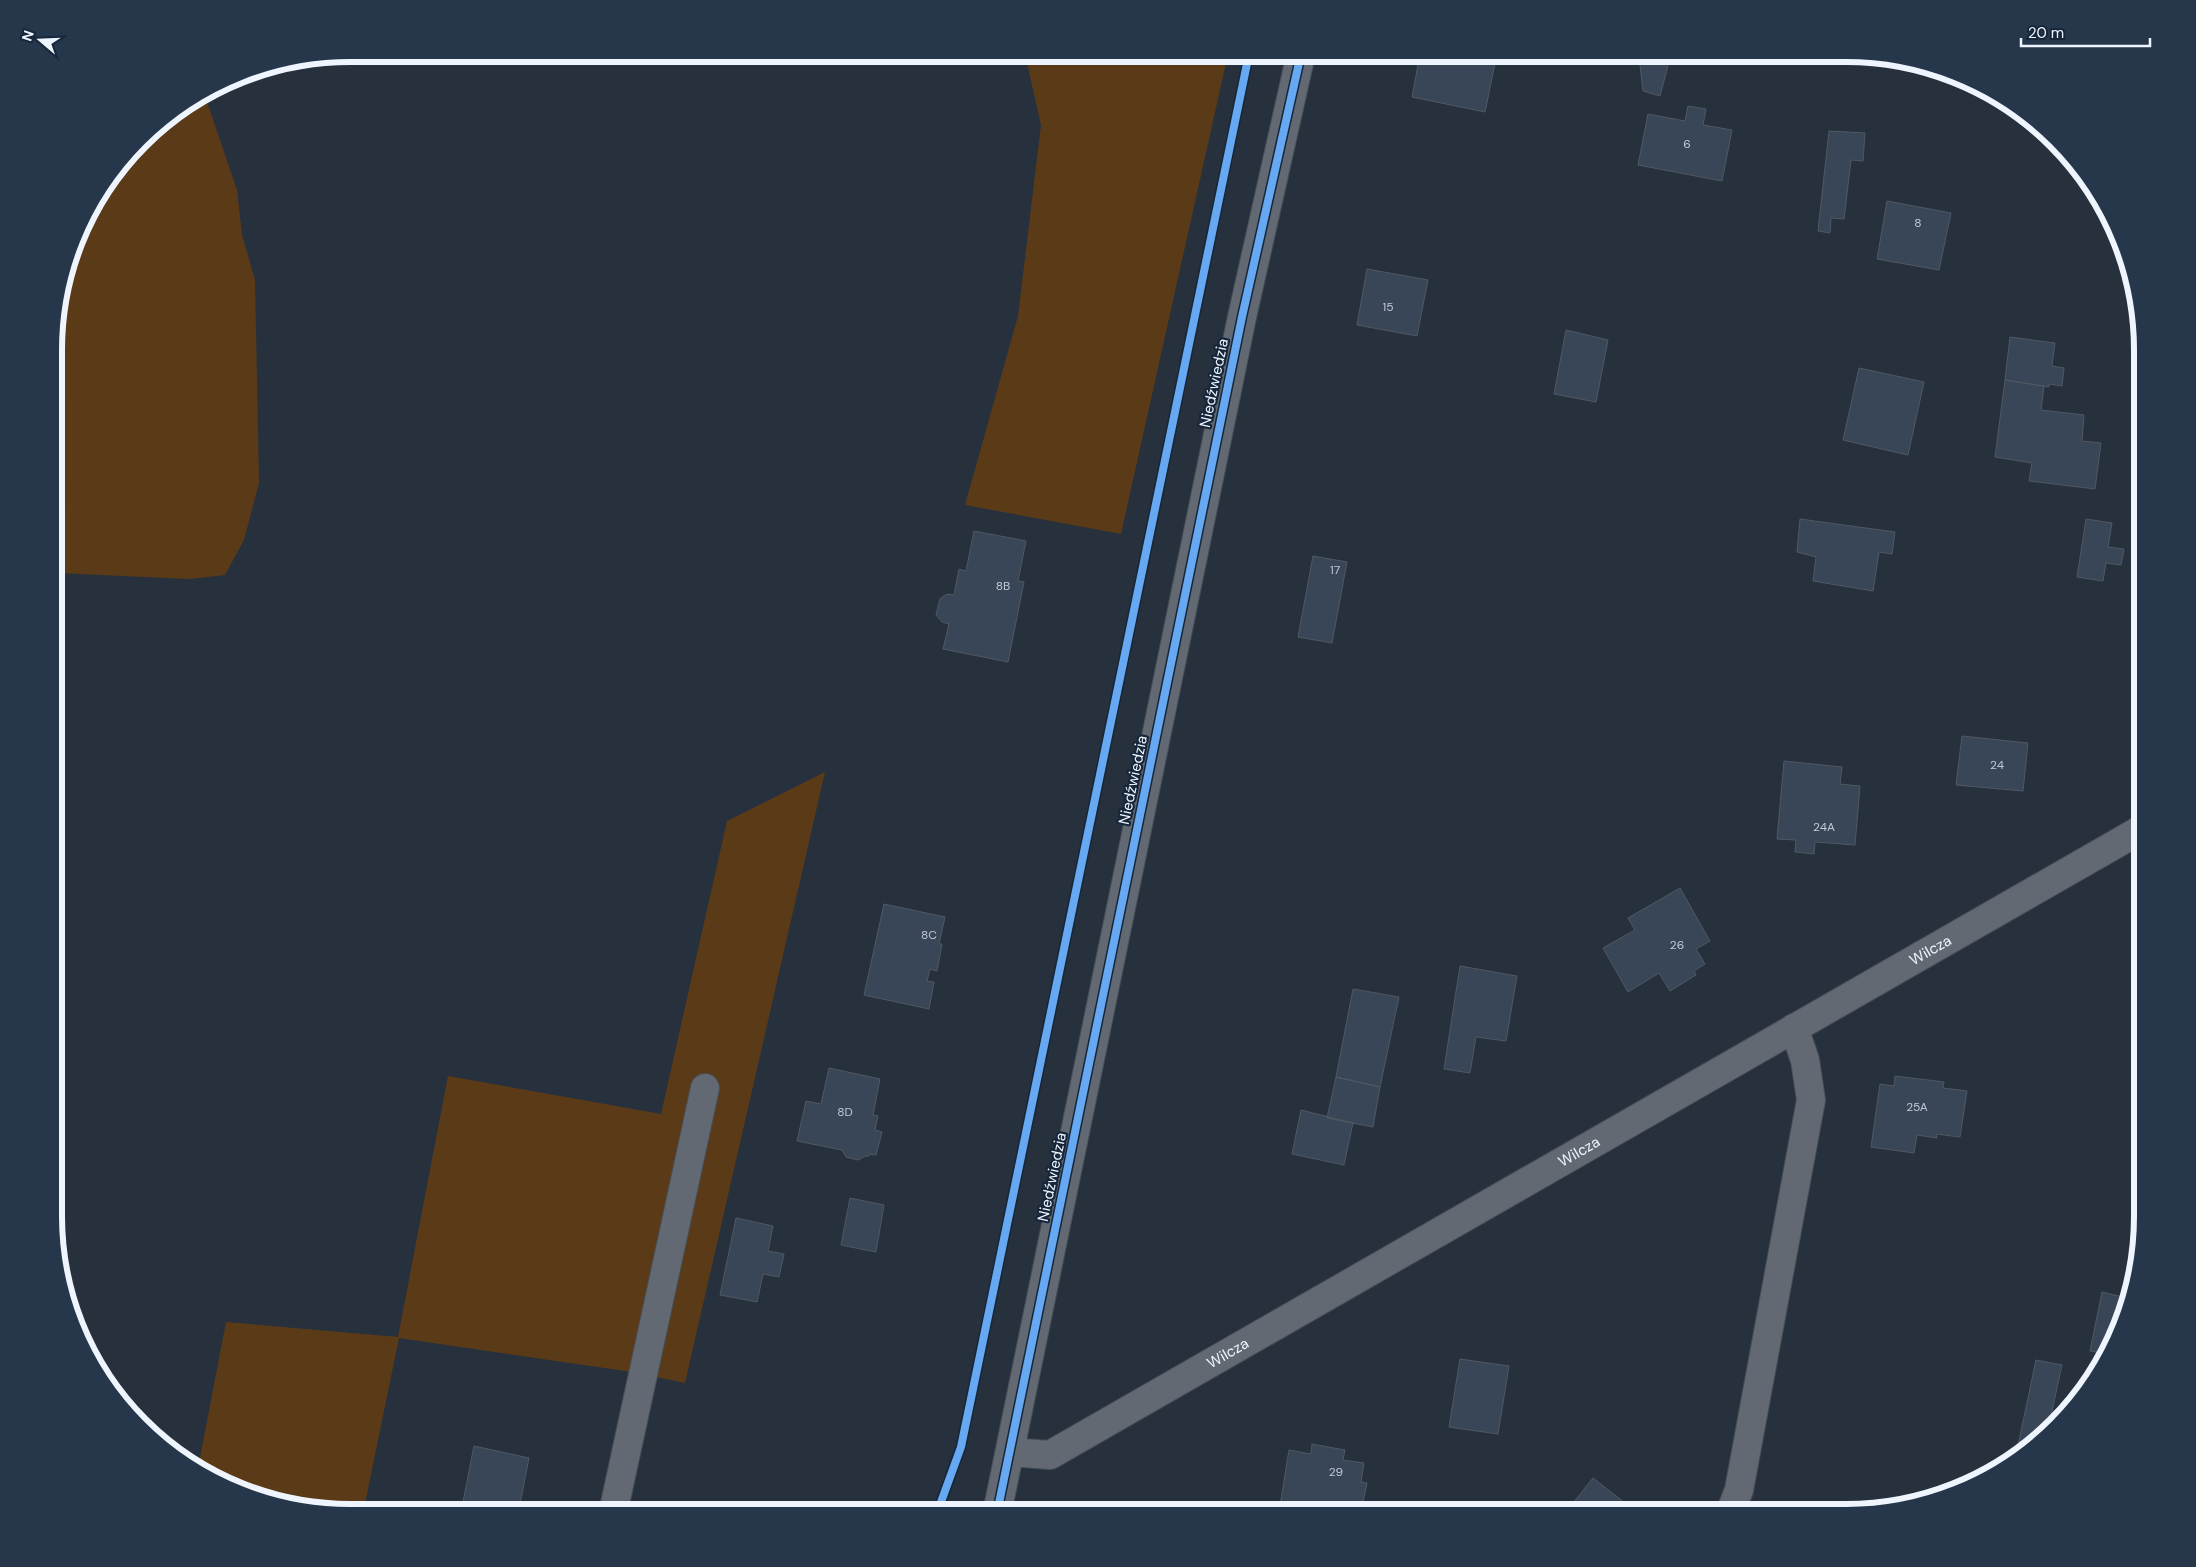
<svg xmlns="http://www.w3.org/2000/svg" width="2196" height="1567" font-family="'DM Sans',sans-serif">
  <rect width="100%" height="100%" fill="#27313d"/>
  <path fill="#5b3b17" d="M1025,54H1228L1121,534L965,505L1018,316L1041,125Z
    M205,96L237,190L242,235L255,280L259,483L244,540L225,575L190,579L56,573V312L85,219L155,128Z
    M825,772L685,1383L632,1372L399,1338L363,1513H332L237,1491L198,1468L226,1322L398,1337L448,1076L661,1114L727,821Z"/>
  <path fill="#394657" stroke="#505862" d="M1420,54H1497L1485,112L1412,97Z
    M1643,54H1671L1660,96L1643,91L1640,65Z
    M1688,106L1706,109L1703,125L1732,130L1722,181L1638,165L1648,114L1685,121Z
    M1829,131L1865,133L1863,161L1851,160L1844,219L1831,218L1830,233L1818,231Z
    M1887,201L1951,213L1939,270L1877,259Z
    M1367,269L1428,280L1417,336L1357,325Z
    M1566,330L1608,340L1596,402L1554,394Z
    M2010,337L2055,343L2052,366L2064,368L2062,386L2049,384V387L2005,380Z
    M1859,368L1924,382L1908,455L1843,440Z
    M2005,380L2044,386L2041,410L2084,415L2082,441L2101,443L2095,489L2029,481L2032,463L1995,457Z
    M1800,519L1895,532L1892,554L1879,552L1873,591L1813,581L1816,557L1797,552Z
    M2086,519L2112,523L2108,547L2124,549L2121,565L2106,563L2103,581L2077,577Z
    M974,531L1026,541L1018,581L1024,582L1008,662L943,649L949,624L942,622L936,615L940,599L947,594L954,595L959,569L966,571Z
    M1313,556L1347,562L1332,643L1298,637Z
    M1962,736L2028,743L2023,791L1956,785Z
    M1784,761L1842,767L1840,784L1860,786L1855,845L1815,842L1814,854L1795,852L1796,840L1777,839Z
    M1680,888L1710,941L1696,949L1705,964L1694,971L1696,975L1670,991L1659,973L1628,992L1603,948L1635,930L1628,918Z
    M2142,895V912L2135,898Z
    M884,904L945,917L939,944H942L937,971L930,969L927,981L934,982L929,1009L864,995Z
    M1460,966L1517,976L1506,1041L1476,1037L1470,1073L1444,1069Z
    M1353,989L1399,997L1380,1087L1336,1077Z
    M829,1068L880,1079L873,1115L878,1116L875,1130L882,1132L876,1155L870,1154L869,1156H865L858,1160L846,1157L842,1150L797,1141L806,1101L821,1104Z
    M1895,1076L1944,1082L1943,1088L1967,1091L1960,1137L1936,1134L1937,1138L1917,1135L1914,1153L1871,1147L1880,1084L1894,1086Z
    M1336,1077L1380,1087L1373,1127L1327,1118Z
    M1301,1110L1353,1123L1344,1165L1292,1154Z
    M850,1198L884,1205L876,1252L841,1245Z
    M736,1218L773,1226L768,1251L784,1254L779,1277L763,1274L757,1302L720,1295Z
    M2102,1292L2127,1298L2120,1330L2106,1354L2090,1351Z
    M1460,1359L1509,1366L1498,1434L1449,1427Z
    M2036,1360L2062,1365L2049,1425L2044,1424L2041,1437L2026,1452L2017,1450Z
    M1312,1444L1345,1450L1343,1460L1364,1463L1361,1482L1367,1483L1362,1507L1357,1506L1356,1513L1279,1512L1289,1450L1311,1454Z
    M474,1446L529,1458L520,1504L516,1503L514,1513H464L465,1507H462Z
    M1593,1478L1638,1513H1565Z"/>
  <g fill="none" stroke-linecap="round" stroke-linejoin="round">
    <defs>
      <g id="minor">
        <path id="s1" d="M1010,1452L1050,1455L2142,829"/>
        <path d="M613,1513L705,1088"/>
        <path d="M1730,1513L1739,1490L1811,1100L1805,1060L1794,1028"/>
      </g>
      <path id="tertiary" d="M997,1513L1242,317L1301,54"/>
    </defs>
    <use href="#minor" stroke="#464e57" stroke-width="30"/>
    <use href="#tertiary" stroke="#464e57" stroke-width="30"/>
    <use href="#minor" stroke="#626973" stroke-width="28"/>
    <use href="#tertiary" stroke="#626973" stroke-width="28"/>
    <defs>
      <path id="cycleway" d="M937,1513L961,1447L1249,54
        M997,1513L1242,317L1301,54"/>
    </defs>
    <use href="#cycleway" stroke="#16263b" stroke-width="11"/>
    <use href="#cycleway" stroke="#66a8f1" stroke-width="8"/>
  </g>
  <g text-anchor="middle" stroke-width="4.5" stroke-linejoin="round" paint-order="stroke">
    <g font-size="12" fill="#c1c9d4">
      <text x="1687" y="148">6</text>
      <text x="1918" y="227">8</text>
      <text x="1388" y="311">15</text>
      <text x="1335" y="574">17</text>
      <text x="1003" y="590">8B</text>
      <text x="1997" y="769">24</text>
      <text x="1824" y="831">24A</text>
      <text x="929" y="939">8C</text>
      <text x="1677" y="949">26</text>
      <text x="1917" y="1111">25A</text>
      <text x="845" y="1116">8D</text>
      <text x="1336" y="1476">29</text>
    </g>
    <g font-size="15" fill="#eef5fe" stroke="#16263b">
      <text transform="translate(1214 383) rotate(-78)" y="5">Niedźwiedzia</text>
      <text transform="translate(1133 780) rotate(-78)" y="5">Niedźwiedzia</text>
      <text dy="5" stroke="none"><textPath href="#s1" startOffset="1055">Wilcza</textPath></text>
      <text dy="5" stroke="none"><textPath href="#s1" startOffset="650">Wilcza</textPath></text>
      <text transform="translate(1052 1177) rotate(-78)" y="5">Niedźwiedzia</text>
      <text dy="5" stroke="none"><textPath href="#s1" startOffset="245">Wilcza</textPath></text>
    </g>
  </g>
  <path d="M0 0H2196V1567H0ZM350 62H1846A288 288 0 0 1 2134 350V1216A288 288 0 0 1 1846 1504H350A288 288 0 0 1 62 1216V350A288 288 0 0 1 350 62Z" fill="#27374b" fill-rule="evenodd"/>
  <path fill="none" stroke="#eef5fe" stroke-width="6" d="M350 62H1846A288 288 0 0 1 2134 350V1216A288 288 0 0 1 1846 1504H350A288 288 0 0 1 62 1216V350A288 288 0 0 1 350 62Z"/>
  <g transform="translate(40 40) rotate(289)" stroke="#16263b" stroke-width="4" paint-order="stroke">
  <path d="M0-4L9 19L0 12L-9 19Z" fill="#eef5fe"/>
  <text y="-8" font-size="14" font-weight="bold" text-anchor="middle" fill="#eef5fe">N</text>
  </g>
  <path d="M2021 38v8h129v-8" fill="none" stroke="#eef5fe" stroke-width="2.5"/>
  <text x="2028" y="38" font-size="15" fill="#eef5fe" stroke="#16263b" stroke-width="4" paint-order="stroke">20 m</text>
</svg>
